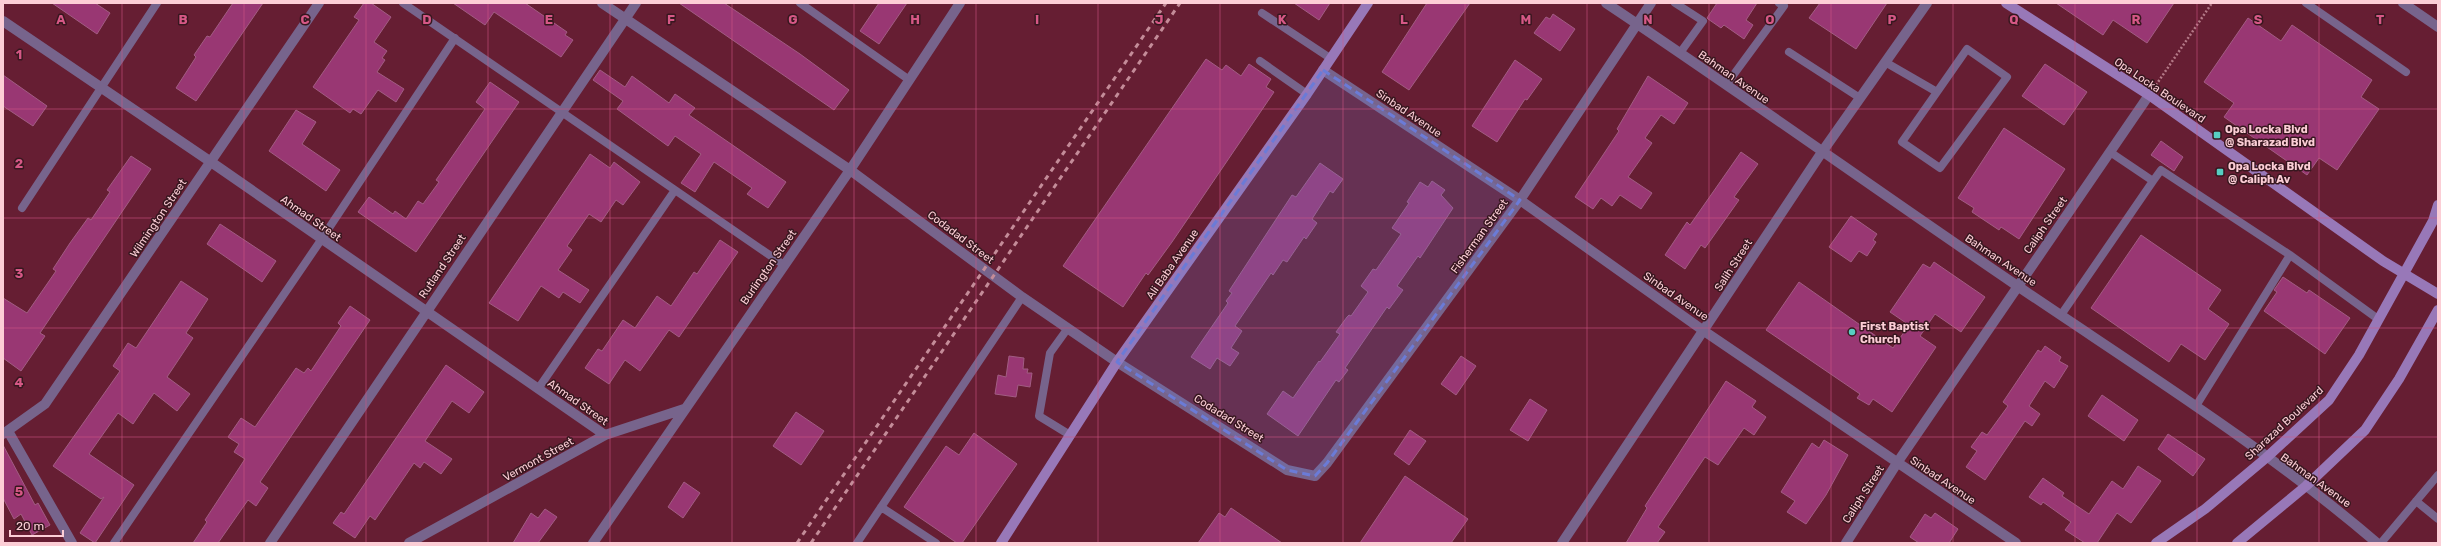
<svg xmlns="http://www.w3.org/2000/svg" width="2441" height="546" font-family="Rubik,sans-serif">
  <rect width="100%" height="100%" fill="#661e33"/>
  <path fill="#993773" stroke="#a25c83" d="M52,3H95L110,13L97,34Z
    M233,3H263L196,101L176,88L196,57L194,55L207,36L210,37Z
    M364,3H371L391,17L374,42L387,51L382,58L385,60L377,72L404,89L396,102L378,90L361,114L353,109L350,113L313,87L359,20L354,17Z
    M453,3H525L567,32L565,35L573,40L561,57L494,12L485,25Z
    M679,3H724L800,54L849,90L834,110Z
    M879,3H907L879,44L860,31Z
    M1294,3H1330L1319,20Z
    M1427,3H1470L1409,90L1382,72Z
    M1717,3H1757L1746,20L1753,25L1744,39L1724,25L1721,28L1708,19L1707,18Z
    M1820,3H1887L1856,49L1809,18Z
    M2056,3H2174L2147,43L2113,20L2103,35Z
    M1553,14L1575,29L1560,51L1534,33L1546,17L1550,19Z
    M2248,18L2281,41L2292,25L2372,80L2361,97L2379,109L2337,170L2319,158L2307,175L2224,117L2234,103L2204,82Z
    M1206,59L1222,70L1226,65L1241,76L1249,64L1271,79L1266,87L1274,92L1172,242L1148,275L1146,273L1123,307L1063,266Z
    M1515,60L1542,79L1527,100L1525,99L1497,142L1472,126Z
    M2045,64L2087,92L2064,125L2022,96Z
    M600,70L625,87L632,76L669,103L675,94L695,108L689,115L786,182L768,208L747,194L752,188L714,162L695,192L681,183L701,154L675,136L668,146L617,109L623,101L593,80Z
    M3,75L47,106L33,126L3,106Z
    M1648,76L1688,103L1674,124L1661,115L1645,138L1652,143L1628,177L1652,193L1641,209L1620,195L1612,206L1601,198L1593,209L1575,197L1619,131L1617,129Z
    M490,82L519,102L416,252L358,212L369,197L393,214L395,211L406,219L418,201L423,204L439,182L436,180L485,109L476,102Z
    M296,110L316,122L302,144L340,170L326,191L269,151Z
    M2004,128L2065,169L2019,239L2001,227L1999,230L1972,212L1974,208L1958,198Z
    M2161,141L2183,157L2174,171L2151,155Z
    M1741,152L1758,164L1734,197L1739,200L1705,248L1701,245L1685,269L1665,255L1687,222L1690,225Z
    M590,154L610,168L614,162L640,182L623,205L616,200L601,222L589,214L567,246L572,250L558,270L589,290L580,303L563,292L559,298L541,286L518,321L489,303Z
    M131,156L151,169L44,327L40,333L45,336L21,371L3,358V298L27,313L56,271L53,269L70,243L88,218L91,220L110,192L107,190Z
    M1320,163L1343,179L1333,193L1330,191L1312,219L1317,223L1306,239L1304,237L1287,262L1283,260L1273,275L1271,273L1235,326L1242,331L1231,348L1239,353L1230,366L1217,358L1210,369L1191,357L1228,303L1226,301L1232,293L1229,291L1292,195L1296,197Z
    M1432,181L1445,190L1441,195L1453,208L1420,258L1418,256L1397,286L1403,290L1389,309L1387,307L1345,368L1348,370L1339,382L1336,380L1298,436L1267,414L1283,391L1293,398L1319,361L1320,362L1340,334L1336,332L1347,317L1349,315L1351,316L1368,292L1361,286L1373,269L1376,270L1401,234L1392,228L1409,203L1407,202L1420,182L1428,187Z
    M1851,216L1877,234L1873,240L1876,242L1867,256L1859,251L1851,262L1829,247Z
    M220,224L276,261L262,282L207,244Z
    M2141,235L2221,290L2208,309L2229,324L2205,360L2181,344L2169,362L2091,308Z
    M720,240L738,252L679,337L669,330L640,371L625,360L609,384L585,368L598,349L602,351L623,320L635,328L657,296L671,306L694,272L697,274Z
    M1934,262L1985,297L1961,332L1935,314L1920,336L1936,347L1892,412L1873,399L1869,405L1857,398L1860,394L1766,330L1799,282L1893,348L1909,325L1890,312L1923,264L1930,268Z
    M2283,277L2307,293L2309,290L2350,318L2325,354L2264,311L2277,292L2274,290Z
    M181,281L208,299L186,333L193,338L167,377L190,394L177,411L154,393L133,424L118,413L89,454L134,485L95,543L80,533L104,497L101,499L53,466L120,371L113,366L128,343L136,348Z
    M350,306L370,320L260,482L268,488L256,506L248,500L218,543H193L207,522L205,520L245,459L234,452L239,444L228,437L241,418L255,427L296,368L304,373L308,368L311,371L341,326L338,323Z
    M2045,346L2061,357L2059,361L2068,366L2054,388L2045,381L2029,406L2040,414L2032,426L2025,421L1985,480L1966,467L1977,451L1971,447L1982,432L1987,435L2008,406L2003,402L2038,350L2041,352Z
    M1009,356L1024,358L1023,369H1028L1027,373H1032L1030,387L1018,385L1016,397L995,394L998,375L1006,377Z
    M1461,356L1476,366L1456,395L1441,384Z
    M446,365L484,392L469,413L452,401L425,441L452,459L441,474L424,462L420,468L414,463L375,520L370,516L355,538L333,523L341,512L344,514Z
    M1726,381L1756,401L1752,407L1766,417L1754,435L1744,428L1718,465L1705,457L1658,527L1665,532L1657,543H1626L1647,508L1645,506Z
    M2102,395L2138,420L2124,441L2088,416Z
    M1530,399L1547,410L1528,441L1510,430Z
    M796,412L824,431L801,465L773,446Z
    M1410,430L1426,441L1409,465L1394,454Z
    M974,433L1017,464L962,543H957L904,507L946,446L959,455Z
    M2168,434L2205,459L2193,476L2158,449Z
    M1824,440L1848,455L1826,495L1806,524L1787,512L1795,501L1781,492L1812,443L1819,448Z
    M3,445L35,505L38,503L50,525L32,535L21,514L14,519L3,498Z
    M2138,466L2161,481L2131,523L2117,513L2097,543H2085L2065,530L2071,522L2043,502L2041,505L2029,497L2043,478L2064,493L2062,496L2089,514L2112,481L2123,489Z
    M1405,476L1468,519L1451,543H1360Z
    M684,482L700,493L683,518L668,507Z
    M1231,508L1282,543H1198L1219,513L1225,517Z
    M545,509L557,517L538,543H513L531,513L538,518Z
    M1935,513L1958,529L1949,543H1919L1910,537L1925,514L1931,518Z"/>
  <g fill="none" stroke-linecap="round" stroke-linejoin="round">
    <path stroke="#b47987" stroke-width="2.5" stroke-dasharray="2 2" stroke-linecap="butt" d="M2156,85L2212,3"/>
    <path stroke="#77648c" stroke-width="8" d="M403,3L784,265
      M800,3L908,79
      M1675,3L1703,21L1680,53
      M2306,3L2406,72
      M1262,13L1330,58
      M1789,52L1860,98
      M1260,61L1307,94
      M1885,62L1937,92L1902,142L1940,168L2007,77L1967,49L1937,92
      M1726,85L1784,6L1779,3
      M2153,181L2161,170L2290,255L2378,319
      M22,208L157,3
      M2061,315L2153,181L2110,152
      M1068,328L1050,353L1039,416L1070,435
      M538,389L675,190
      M2196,406L2290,255
      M2416,501L2438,519
      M881,507L936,543
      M114,543L321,240L455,38
      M857,543L1022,297
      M2381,543L2438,475"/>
    <path stroke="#77648c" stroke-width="10" d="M602,3L850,170L1022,297L1117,362L1287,470L1315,476L1327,463L1520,200L1651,3
      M1606,3C1744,95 1879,192 2016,285C2138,368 2265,447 2377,543
      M2403,3L2438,27
      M3,21L211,162L605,435
      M1323,70L1520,200L1704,331L2016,543
      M8,431L72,543
      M3,434L45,404L319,3
      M270,543L636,3
      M409,543L605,435L684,409
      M593,543L850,170L960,3
      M1562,543L1822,152L1927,3
      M1846,543L1897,463L2149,95"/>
    <path stroke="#9878b8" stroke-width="10" d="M2006,3L2149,95L2383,261L2438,294
      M1001,543L1117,362L1307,94L1368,3
      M2156,543L2205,509L2266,458L2329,400L2359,355L2433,221L2438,205
      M2237,543L2306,486L2365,430L2399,379L2438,310"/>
    <path stroke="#c48c99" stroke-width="3" stroke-dasharray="5 5" stroke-linecap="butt" d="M797,543L1166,3
      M811,543L1180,3"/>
  </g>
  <path fill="#6b7bd7" fill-opacity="0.2" stroke="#6b7bd7" stroke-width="3" stroke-dasharray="8 5" stroke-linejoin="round" d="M1323,70L1520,200L1327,463L1315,476L1287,470L1117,362Z"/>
  <path fill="none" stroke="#d65886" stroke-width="1" stroke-opacity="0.55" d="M122,3V543M244,3V543M366,3V543M488,3V543M610,3V543M732,3V543M854,3V543M976,3V543M1098,3V543M1220,3V543M1343,3V543M1465,3V543M1587,3V543M1709,3V543M1831,3V543M1953,3V543M2075,3V543M2197,3V543M2319,3V543M3,109H2438M3,218H2438M3,328H2438M3,437H2438"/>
  <g fill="#57cec2" stroke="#37171f" stroke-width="1.5">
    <rect x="2213" y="131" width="8" height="8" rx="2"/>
    <rect x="2216" y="168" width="8" height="8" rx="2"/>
    <circle cx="1852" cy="332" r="4"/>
  </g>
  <g text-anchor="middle" stroke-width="3" stroke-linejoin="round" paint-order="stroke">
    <g font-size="11" fill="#fcced6" stroke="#37171f">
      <text transform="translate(1734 77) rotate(35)" y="4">Bahman Avenue</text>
      <text transform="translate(2160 90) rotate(34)" y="4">Opa Locka Boulevard</text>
      <text transform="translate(1409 113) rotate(34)" y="4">Sinbad Avenue</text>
      <text transform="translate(158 218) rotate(-56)" y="4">Wilmington Street</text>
      <text transform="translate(311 218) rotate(35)" y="4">Ahmad Street</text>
      <text transform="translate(2045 225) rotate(-55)" y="4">Caliph Street</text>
      <text transform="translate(1479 236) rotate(-54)" y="4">Fisherman Street</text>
      <text transform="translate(961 237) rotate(37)" y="4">Codadad Street</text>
      <text transform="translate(2001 260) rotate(34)" y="4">Bahman Avenue</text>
      <text transform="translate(1172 264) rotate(-55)" y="4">Ali Baba Avenue</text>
      <text transform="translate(1733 265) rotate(-57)" y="4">Salih Street</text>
      <text transform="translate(442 266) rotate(-56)" y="4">Rutland Street</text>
      <text transform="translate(768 267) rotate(-55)" y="4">Burlington Street</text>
      <text transform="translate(1676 296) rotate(35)" y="4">Sinbad Avenue</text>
      <text transform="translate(578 402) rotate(35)" y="4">Ahmad Street</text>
      <text transform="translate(1229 418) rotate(32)" y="4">Codadad Street</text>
      <text transform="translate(2284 423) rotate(-43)" y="4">Sharazad Boulevard</text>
      <text transform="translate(538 459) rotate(-29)" y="4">Vermont Street</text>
      <text transform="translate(1943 480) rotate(34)" y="4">Sinbad Avenue</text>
      <text transform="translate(2316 480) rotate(36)" y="4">Bahman Avenue</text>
      <text transform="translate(1863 494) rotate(-57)" y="4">Caliph Street</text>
    </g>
    <g font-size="11" font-weight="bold" fill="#fcced6" stroke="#37171f" text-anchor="start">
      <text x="2225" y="133">Opa Locka Blvd<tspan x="2225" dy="13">@ Sharazad Blvd</tspan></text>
      <text x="2228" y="170">Opa Locka Blvd<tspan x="2228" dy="13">@ Caliph Av</tspan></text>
      <text x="1860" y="330">First Baptist<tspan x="1860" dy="13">Church</tspan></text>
    </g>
  </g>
  <g font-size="13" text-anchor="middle" font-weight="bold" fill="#d65886" stroke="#37171f" stroke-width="3" stroke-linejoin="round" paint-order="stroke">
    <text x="61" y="24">A</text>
    <text x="183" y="24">B</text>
    <text x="305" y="24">C</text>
    <text x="427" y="24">D</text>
    <text x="549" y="24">E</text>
    <text x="671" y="24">F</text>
    <text x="793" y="24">G</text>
    <text x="915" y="24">H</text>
    <text x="1037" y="24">I</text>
    <text x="1159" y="24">J</text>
    <text x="1282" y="24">K</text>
    <text x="1404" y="24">L</text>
    <text x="1526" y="24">M</text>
    <text x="1648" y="24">N</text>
    <text x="1770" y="24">O</text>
    <text x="1892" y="24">P</text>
    <text x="2014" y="24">Q</text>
    <text x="2136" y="24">R</text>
    <text x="2258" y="24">S</text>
    <text x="2380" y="24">T</text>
    <text x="19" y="59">1</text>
    <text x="19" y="168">2</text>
    <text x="19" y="278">3</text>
    <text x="19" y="387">4</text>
    <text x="19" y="496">5</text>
  </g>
  <rect width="2441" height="546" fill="none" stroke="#fcced6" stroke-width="8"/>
  <path d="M10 530v6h53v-6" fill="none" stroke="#fcced6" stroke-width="2"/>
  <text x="16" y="530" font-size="12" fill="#fcced6" stroke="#37171f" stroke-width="3" paint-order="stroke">20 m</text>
</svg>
